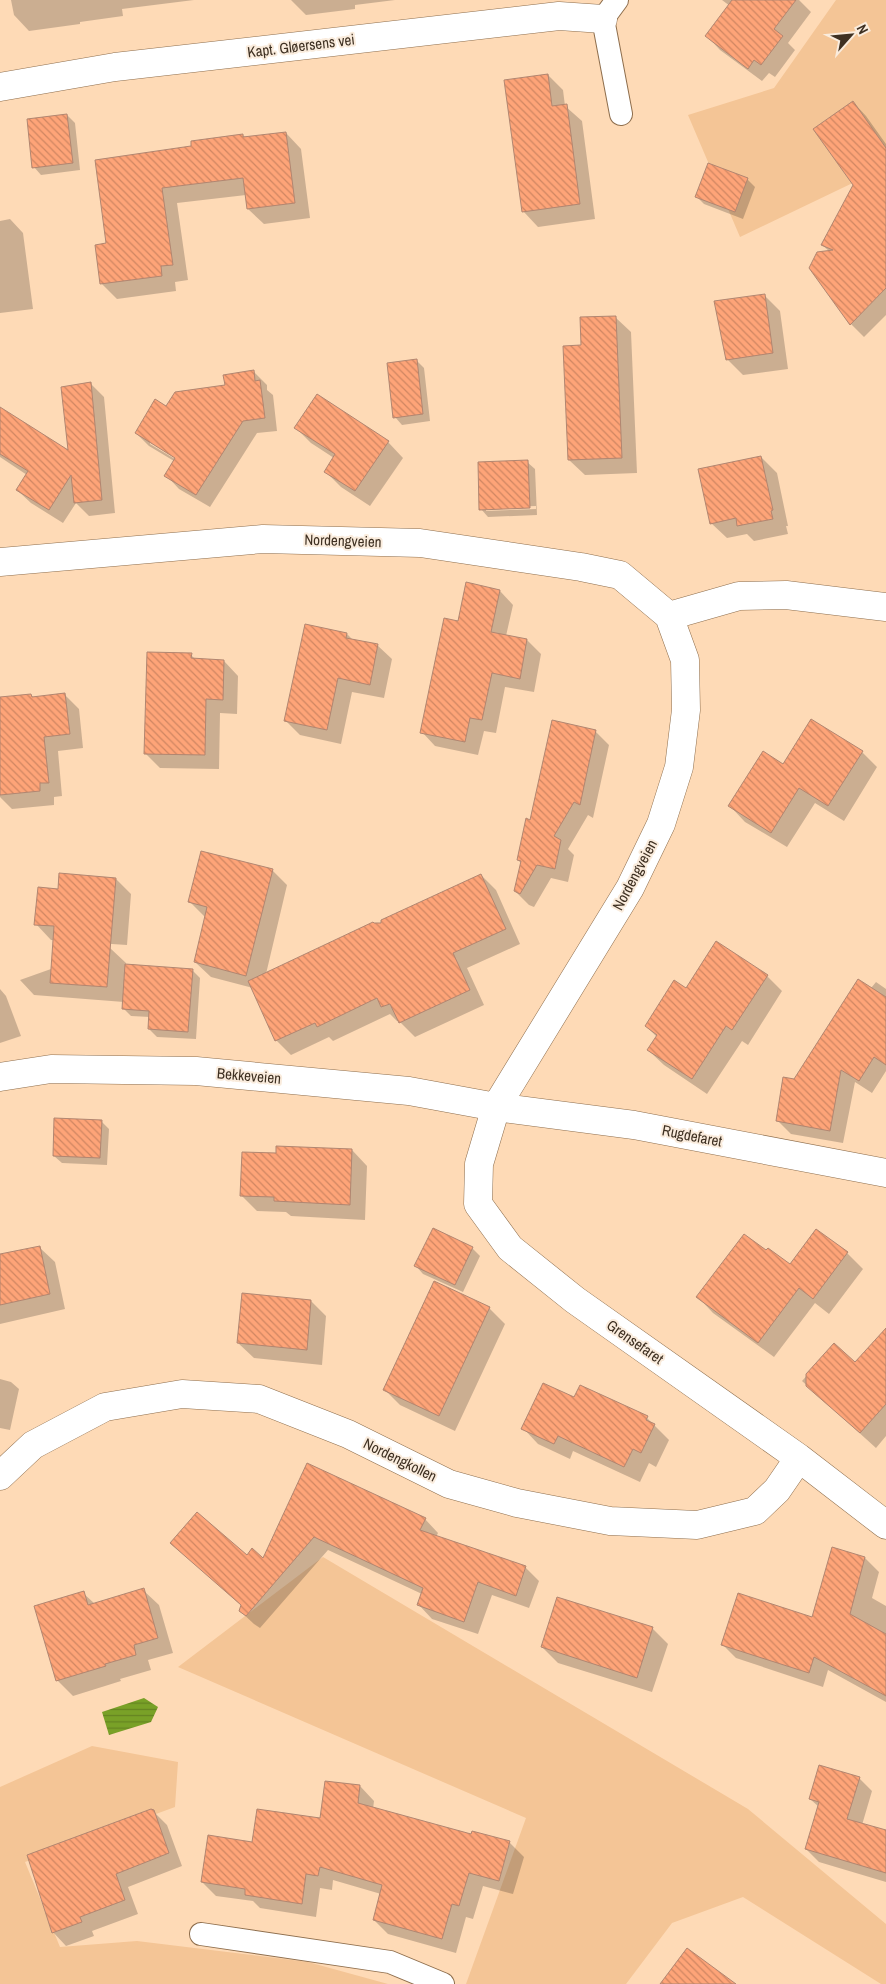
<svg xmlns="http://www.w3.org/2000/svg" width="886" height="1984" font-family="'Archivo Narrow',sans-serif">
  <defs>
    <pattern id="water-rules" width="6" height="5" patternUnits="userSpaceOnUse" patternTransform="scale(1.25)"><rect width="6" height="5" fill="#79a127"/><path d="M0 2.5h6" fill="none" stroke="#658421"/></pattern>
    <pattern id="building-back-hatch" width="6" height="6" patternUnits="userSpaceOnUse" patternTransform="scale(1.25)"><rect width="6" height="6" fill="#fea478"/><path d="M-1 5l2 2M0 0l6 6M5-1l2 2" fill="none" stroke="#cf8662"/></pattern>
  </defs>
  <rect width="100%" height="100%" fill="#fedab6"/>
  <path fill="#f4c596" d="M836,0H886V167L740,237L688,115L774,88Z
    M323,1557L748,1809L886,1924V1984H881L743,1897L672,1923L626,1984H466L526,1818L178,1667Z
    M92,1746L178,1762L175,1807L25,1862L60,1947L137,1941L308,1962L388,1984H0V1787Z"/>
  <path fill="url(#water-rules)" d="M144,1698L158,1707L151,1722L109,1735L102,1712Z"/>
  <path fill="#0003" fill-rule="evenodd" d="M11,0H194L122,9L123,16L80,22V24L29,31L14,15Z
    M291,0H395L355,5V9L306,15Z
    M722,0H799L811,12L788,43L795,50L775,77L769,73L762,81L720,50L707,36L730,6Z
    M548,75L563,90L565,106L582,121L595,219L538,227L523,211Z
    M853,102L866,116L886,144V315L864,337L851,324L829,251L822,245L854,185Z
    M67,115L75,123L80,170L41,175L34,167Z
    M286,133L301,149L310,218L264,224L248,209L246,195L177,203L188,280L175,282L176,291L117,299L102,284L108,244L193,147L243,135L246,138Z
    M747,179L755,187L743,219L704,204L696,196Z
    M10,219L23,233L33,309L0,313V221Z
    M764,295L780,311L788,369L743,375L727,359Z
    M615,317L631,332L637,473L585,475L569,460Z
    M416,360L424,368L430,421L402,425L395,417Z
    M254,372L267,385V390L273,395L277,431L257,433L210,507L179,489L166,475L174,461L149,446L136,433ZM150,441L181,460L180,462L150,444Z
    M91,384L104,397L115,513L89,516L76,503L63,523L31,503L17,490L27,475L0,457V430L70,452Z
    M296,428L388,442L403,458L370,506L341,487L325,471L334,458L311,443Z
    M761,457L777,473L788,526H786L788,534L754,541L747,534L727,538L711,523Z
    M527,462L535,469L537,515L488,517L481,509ZM536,506V509L486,511V508Z
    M500,591L513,605L506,636L527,640L541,654L534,692L505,687L496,733L484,731L478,755L435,746L422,732L459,622Z
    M305,625L347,634L353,640L377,645L392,659L384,698L352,692L341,744L300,735L286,721Z
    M191,655L196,660L224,661L238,676L237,714L220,713L219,769L160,768L146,754Z
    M64,694L79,709L83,748L58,751L62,796L54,797V805L12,809L0,797V698L31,695L34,698Z
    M595,731L609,745L593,818L588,815L568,849L574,855L568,882L551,878L534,907L529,905L515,891L521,863L518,860L531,822Z
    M862,752L877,767L844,821L815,803L787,847L745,822L730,806L784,766Z
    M272,870L287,885L266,974L382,924L481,875L496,890L520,944L467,968L484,1005L415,1037L399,1021H397L390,1014L333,1041L329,1037L291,1055L276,1040L253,988L211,977L195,962L205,917L190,902Z
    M116,879L131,894L127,945L51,940L36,924L59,890Z
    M110,948L126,963L125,966L192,970L200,978L196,1039L157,1037L149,1029L150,1017L131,1016L123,1008L124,1002L34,995L20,980Z
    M767,976L782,991L748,1045L742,1041L707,1094L664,1065L648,1050L657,1037L646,1026L686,990Z
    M876,982L886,989V1071L872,1093L855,1082L843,1143L791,1134L777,1120L795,1081Z
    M0,989L6,996L21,1036L0,1043Z
    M102,1122L109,1129L107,1165L62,1163L54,1156Z
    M352,1150L367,1166L365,1220L291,1216L286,1212L257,1211L241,1195L277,1154Z
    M817,1231L847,1253L863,1269L829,1314L815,1303L774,1357L713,1313L698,1297L766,1252L790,1266Z
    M39,1247L55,1262L65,1309L0,1324V1256Z
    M472,1248L480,1256L463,1292L423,1274L416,1266Z
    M434,1283L489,1308L505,1324L455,1431L400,1405L384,1389Z
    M311,1301L326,1316L322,1365L254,1358L238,1343Z
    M886,1330V1436L876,1448L802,1381L834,1345L856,1364Z
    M0,1379L11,1382L19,1389L10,1430L0,1428Z
    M580,1386L647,1418L669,1440L656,1467L649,1463L640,1482L573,1451L570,1459L538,1444L523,1428L574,1399Z
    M307,1465L425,1519L438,1533L436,1537L525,1567L539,1581L529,1608L492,1595L478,1634L432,1619L419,1605L422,1594L328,1550L260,1628L254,1624L240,1611L242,1606L172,1543L264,1560Z
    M832,1549L865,1558L879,1572L872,1598L886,1606V1702L828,1670L823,1687L736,1658L722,1644L813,1618Z
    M143,1590L159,1605L173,1653L148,1660L151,1670L120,1679L121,1681L73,1696L57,1680L83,1593L95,1604Z
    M652,1628L668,1644L652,1692L558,1663L542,1647Z
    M859,1778L872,1791L862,1825L886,1832V1882L819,1862L806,1849L819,1807L810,1799Z
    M360,1786L374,1801L373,1809L472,1836L473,1833L510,1843L524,1857L513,1894L483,1886L473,1919L466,1917L456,1953L388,1934L374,1920L381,1894L333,1880L332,1890L320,1888L316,1917L260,1908L253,1901L216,1896L202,1882L253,1843L322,1820Z
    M153,1811L167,1825L182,1866L128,1887L138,1914L92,1931L94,1936L66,1946L53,1932Z"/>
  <path fill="url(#building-back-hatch)" stroke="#b18671" d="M732,0H796L774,29L783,36L761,65L754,60L748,69L705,36Z
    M548,74L552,106L567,104L580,204L522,212L504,80Z
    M853,101L886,148V288L850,325L809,268L817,252L833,250L821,245L853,185L813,129Z
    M67,114L73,163L32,168L27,119Z
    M286,132L295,203L247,209L243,178L162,188L173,265L161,266L162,276L100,284L95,245L106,243L95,160L191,146V141L243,134V137Z
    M708,163L748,178L735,212L695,197Z
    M765,294L773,353L726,360L714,301Z
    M616,316L622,458L568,460L563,346L581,345L580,317Z
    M417,359L423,414L393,418L387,363Z
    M254,370L255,381L260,380L265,418L243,421L196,495L164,476L175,458L135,433L155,399L166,406L175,392L225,385L223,375Z
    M91,382L102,500L74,503L71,475L49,510L16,490L28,471L0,454V407L68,450L61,387Z
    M317,394L389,441L355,491L324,472L335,454L294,428Z
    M761,456L773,510L771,511L773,519L737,526L736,518L710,524L698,469Z
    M528,460L530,508L479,510L478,462Z
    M466,582L500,590L491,632L527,639L520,679L492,673L482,720L470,718L465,742L420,733L444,618L458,621Z
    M305,624L347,633L346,638L378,644L370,685L338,678L327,730L284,721Z
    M147,652L192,653L191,658L224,660L223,700L206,699L205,755L144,754Z
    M65,693L70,734L44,737L49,783H40V791L0,795V697L31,694L32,697Z
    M811,719L863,751L828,806L799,788L771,833L728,806L763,751L783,764Z
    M552,720L596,730L580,805L574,802L554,836L561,840L555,869L537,865L520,894L514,891L521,861L517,860L526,818L530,820Z
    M201,851L273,869L246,976L194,962L207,907L188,902Z
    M59,873L116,878L107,987L50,983L54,926L34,925L38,887L58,889Z
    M481,874L506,929L453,953L470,990L399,1023L390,1004L381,1007L377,998L317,1027L315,1023L275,1041L248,981L373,922L374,923H381V920Z
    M716,941L768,975L732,1030L726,1026L692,1079L647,1050L657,1035L645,1026L674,980L686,988Z
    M125,964L193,969L188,1032L148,1029L149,1011L122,1009Z
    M858,979L886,997V1065L874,1057L859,1081L841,1070L830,1131L776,1121L783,1077L794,1079Z
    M54,1118L102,1120L100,1158L53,1156Z
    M276,1146L352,1149L350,1205L274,1201V1197L240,1196L242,1152L276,1153Z
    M433,1228L473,1247L455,1285L414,1266Z
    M816,1229L848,1252L813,1299L799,1288L758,1343L696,1297L744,1234L766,1250L768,1248L790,1264Z
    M40,1246L50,1294L0,1305V1254Z
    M434,1281L490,1307L439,1416L383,1390Z
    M242,1293L311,1300L307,1350L237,1343Z
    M886,1328V1404L860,1433L806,1386V1374L834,1343L855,1362Z
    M543,1383L574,1397L580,1385L648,1416L646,1420L655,1424L641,1453L633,1449L624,1467L558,1436L554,1444L521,1429Z
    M307,1463L426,1518L420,1530L526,1566L516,1596L478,1582L464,1622L417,1605L423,1588L314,1537L246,1616L239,1611L241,1605L170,1543L197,1512L247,1555L252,1548L263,1558Z
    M832,1547L865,1557L850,1614L886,1634V1696L814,1657L809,1673L721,1645L738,1593L812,1617Z
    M144,1588L158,1638L134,1645L136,1655L105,1664L106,1666L56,1681L34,1606L84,1591L88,1605Z
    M557,1597L653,1627L637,1678L541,1647Z
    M819,1765L860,1777L847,1819L886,1830V1873L805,1849L819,1802L809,1799Z
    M325,1781L360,1785L358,1803L471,1834L472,1831L510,1841L499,1881L469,1873L459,1906L452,1904L442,1939L373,1920L382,1885L320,1867L318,1876L306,1874L302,1904L245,1895V1889L201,1882L208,1835L252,1842L257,1809L320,1818Z
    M151,1809L154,1810L169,1853L116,1874L125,1900L80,1917L82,1922L52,1933L27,1855Z
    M687,1948L736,1984H660Z"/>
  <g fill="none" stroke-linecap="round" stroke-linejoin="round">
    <defs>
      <path id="lane" d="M617,0L603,19L621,114
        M201,1934L390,1962L443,1984"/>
      <path id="street" d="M0,87L115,67L559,16L603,19
        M0,562L263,539L420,543L581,567L620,575L669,616L685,660L686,710L679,767L661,824L630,888L496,1107L479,1164L478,1204L510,1248L575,1300L799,1458L886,1525
        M669,616L739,596L786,595L886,607
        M0,1077L51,1069L196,1071L409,1091L496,1107L634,1125L886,1173
        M0,1476L33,1445L105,1407L182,1394L259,1399L348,1434L449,1484L517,1503L610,1521L697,1525L755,1511L777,1490L799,1458"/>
    </defs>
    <use href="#lane" stroke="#8e6e4d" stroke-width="24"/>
    <use href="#street" stroke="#8e6e4d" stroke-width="29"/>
    <use href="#lane" stroke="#fff" stroke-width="22"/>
    <use href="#street" stroke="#fff" stroke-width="28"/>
  </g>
  <g text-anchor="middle" stroke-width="4" stroke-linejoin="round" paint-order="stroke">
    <g font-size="15" fill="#3e3022" stroke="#faecdd">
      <text transform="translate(301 46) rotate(-7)" y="5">Kapt. Gløersens vei</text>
      <text transform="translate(343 541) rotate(2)" y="5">Nordengveien</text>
      <text transform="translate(635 875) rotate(-62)" y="5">Nordengveien</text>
      <text transform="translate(249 1076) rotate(5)" y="5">Bekkeveien</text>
      <text transform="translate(692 1136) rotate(11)" y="5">Rugdefaret</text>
      <text transform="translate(635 1342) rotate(35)" y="5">Grensefaret</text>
      <text transform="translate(400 1460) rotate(26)" y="5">Nordengkollen</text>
    </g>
  </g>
  <g transform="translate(851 35) rotate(63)" stroke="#faecdd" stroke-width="4" paint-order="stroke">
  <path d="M0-4L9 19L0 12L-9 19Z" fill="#3e3022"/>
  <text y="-8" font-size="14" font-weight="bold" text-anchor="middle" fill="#3e3022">N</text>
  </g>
</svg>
